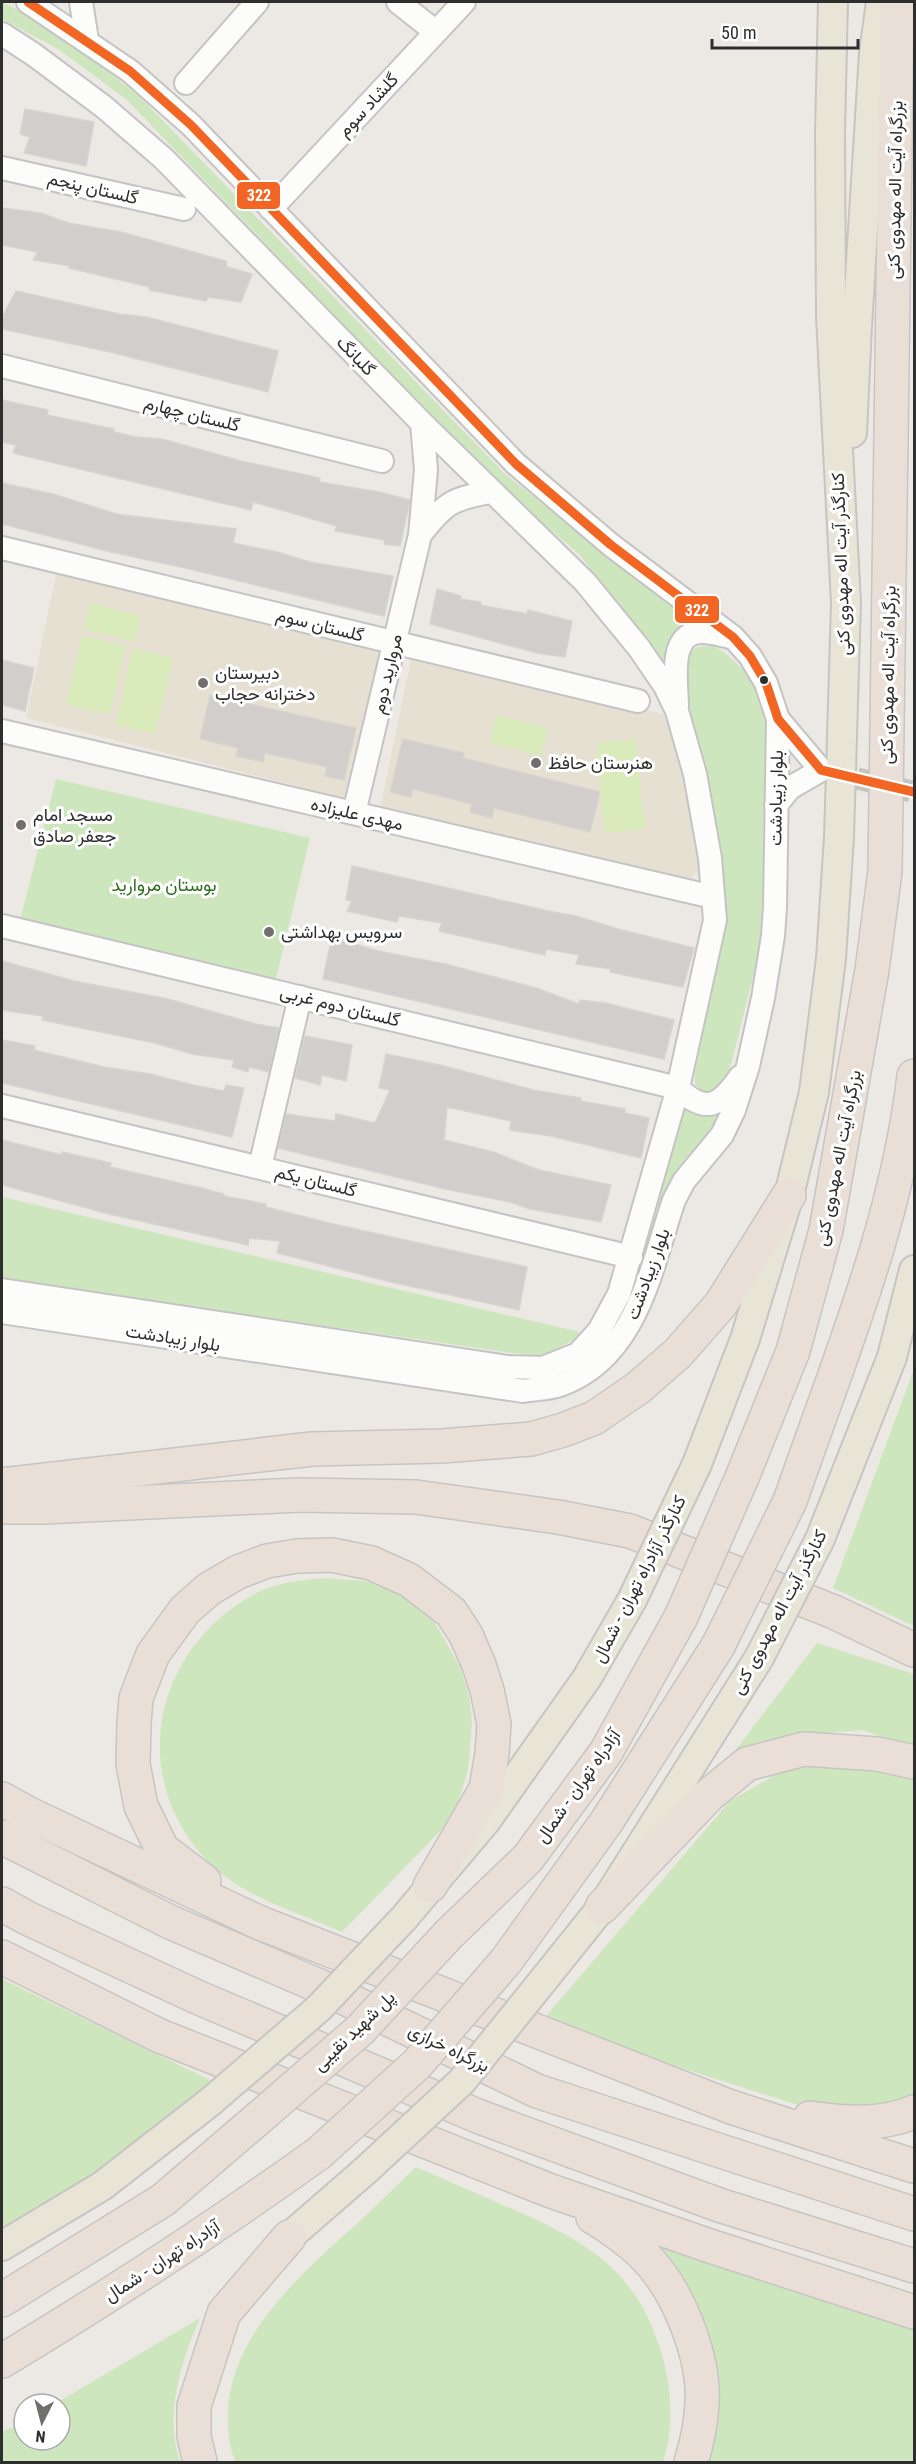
<svg xmlns="http://www.w3.org/2000/svg" width="916" height="2464" font-family="'Roboto Condensed',Vazirmatn,sans-serif">
  <rect width="100%" height="100%" fill="#ece8e4"/>
  <path fill="#e6e0d3" d="M57,570L382,648L344,798L26,718Z
    M412,655L671,716L703,859L701,869L688,881L380,809Z"/>
  <path fill="#cee6be" d="M2,2C52,26 96,62 140,97L506,475L631,573L697,619C671,627 667,641 666,666L579,554L500,487L126,99L58,49L2,19Z
    M712,645L724,652L753,679L767,717L764,933L727,1080L722,1089L705,1095L695,1084V1073L727,920L704,773L689,704L684,670L686,653L698,647Z
    M56,779L310,838L273,991L17,932Z
    M681,1099L723,1111L653,1213Z
    M2,1197L580,1332L572,1341L540,1357L347,1329L2,1284Z
    M914,1369V1626L833,1588Z
    M325,1578L364,1581L390,1589L430,1614L460,1667L469,1695L472,1722L468,1770L459,1800L446,1825L342,1932C294,1911 235,1895 200,1853C129,1769 156,1650 251,1596C273,1583 300,1580 325,1578Z
    M817,1643L914,1674V1748L862,1730L782,1737L734,1752Z
    M820,1760L914,1772V2105L843,2116L798,2105L540,2023L730,1801L785,1769Z
    M2,1979L214,2082L151,2135L40,2208L2,2229Z
    M416,2167C447,2180 477,2194 508,2207C585,2241 637,2268 662,2355C672,2390 674,2428 663,2462H236C229,2449 228,2433 228,2418C227,2334 307,2269 363,2218C381,2201 398,2184 416,2167Z
    M621,2224L914,2321V2462H705L715,2387Z
    M200,2318C181,2363 164,2414 180,2462H2V2432L24,2422V2440H60V2404H55Z"/>
  <path fill="#d9eabb" d="M90,603L141,616L135,642L84,629Z
    M82,636L126,646L110,715L66,705Z
    M133,648L173,658L155,734L115,725Z
    M497,715L548,728L541,756L489,742Z
    M636,739L645,829L605,833L596,743Z"/>
  <path fill="#d1cecb" stroke="#d7d4d0" stroke-width="1.5" d="M25,109L94,122L86,166L24,153L30,137L20,134Z
    M2,208L41,213L68,223L121,232L226,261L227,267L252,274L241,302L208,297L206,301L149,290L150,287L69,268L70,266L33,260L38,252L2,245Z
    M16,291L119,314L146,317L278,351L268,392L110,352L2,329V318Z
    M2,400L48,410L47,415L114,429V432L136,437L162,439L241,461L320,478L319,482L379,492L410,500L400,546L384,544L385,540L335,531L337,526L253,502L251,510L13,453L16,445L2,442Z
    M2,483L53,494L116,514L236,529L233,543L277,552L310,562L393,576L384,616L181,567L111,552L2,524Z
    M437,589L461,596L460,599L481,602L480,605L527,614L528,610L572,621L565,657L537,653L430,624Z
    M2,660L34,668L25,711L2,705Z
    M210,695L356,728L344,780L325,776L327,767L265,753L263,762L236,756L238,748L200,739Z
    M403,739L464,753L463,758L600,792L590,832L494,808L492,818L470,812L472,804L413,789L411,797L390,792Z
    M352,866L553,912L576,916L618,929L694,948L683,987L610,972L611,969L576,964L579,955L546,949L545,955L439,931L442,923L399,916L397,922L347,911L352,901L346,900Z
    M332,937L378,951L445,964L536,988L579,1004L580,1000L605,1003L674,1020L664,1059L323,979Z
    M2,961L74,981L168,999L256,1024L279,1028L269,1072L249,1067L248,1072L232,1067L234,1060L192,1054L155,1043L42,1020L43,1016L2,1010Z
    M305,1036L352,1045L346,1081L322,1075L320,1085L295,1078Z
    M2,1040L35,1046L34,1050L104,1067L150,1074L193,1085L224,1091L226,1085L244,1088L232,1137L2,1083Z
    M386,1054L444,1066L533,1090L581,1098L580,1101L625,1109V1113L649,1118L641,1158L551,1136L510,1130L511,1121L447,1107L444,1140L493,1152L539,1170L611,1185L601,1222L530,1209L510,1202L445,1189L278,1148L286,1114L335,1121L336,1114L375,1123L390,1090L379,1088Z
    M2,1140L62,1155V1152L111,1163L110,1167L201,1188L224,1194V1196L266,1204V1207L333,1224L527,1267L519,1310L391,1282L277,1253L280,1241L249,1238L248,1245L109,1214L2,1185Z"/>
  <g fill="none" stroke-linecap="round" stroke-linejoin="round">
    <path stroke="#c6c3c0" stroke-width="22" stroke-dasharray="22 11" stroke-linecap="butt" d="M825,771L914,792"/>
    <defs>
      <path id="minor" d="M81,2L87,40
        M398,2L436,32
        M2,34L33,54L104,107L164,159L422,423L585,582L639,648L665,686L677,711L695,774L710,858L715,920L678,1088L619,1294L599,1331L578,1354L543,1368L508,1367L2,1290
        M186,83L257,2
        M2,168L184,209
        M271,209L464,2
        M2,366L382,461
        M420,535C444,504 451,499 490,492
        M2,548L638,701
        M677,706C677,684 667,632 702,632C711,632 721,635 730,637
        M2,731L713,897
        M776,805L790,788L821,770L778,719
        M354,813L420,535L426,470L422,423
        M2,926L678,1088C706,1115 720,1106 740,1077
        M2,1106L631,1257
        M260,1167L300,997
        M2,1312L523,1391C535,1389 549,1389 560,1385C637,1358 651,1268 674,1200L684,1181L722,1135L734,1110L748,1066L763,998L773,936L775,907L778,719L766,683L750,656L733,637L611,545L516,464L191,125L130,71L28,2"/>
      <path id="major" d="M852,433L857,326L874,53L881,2
        M697,1464L745,1339L789,1195L814,1092L831,959L839,837L846,603L831,317L830,132L833,2
        M820,1539L892,1357L914,1270
        M404,1918L486,1821L587,1678L632,1600
        M541,1983L602,1907L759,1658
        M289,2237L366,2170
        M2,2246L102,2186L210,2102"/>
      <path id="highway" d="M743,1475L793,1351L826,1230L872,970L885,871L897,2
        M2,1485L312,1449L442,1446L531,1439L563,1430L594,1418L638,1388L678,1353L721,1304L789,1195
        M790,1501C838,1362 897,1223 914,1076
        M2,1507H43L299,1495L416,1497L558,1517L630,1531L834,1612L914,1650
        M2,1799L29,1814L258,1922L731,2107L914,2166
        M2,1837L170,1922L324,1988L537,2091L914,2214
        M204,1881L162,1849L141,1806L133,1764L134,1723L136,1698L153,1654L185,1610L209,1589L238,1572L267,1561L297,1556L332,1555L371,1563L409,1580L451,1612L466,1635L479,1665L487,1690L494,1724L492,1754L486,1789L430,1886
        M2,1904L27,1918L197,1997L480,2117L719,2205L914,2266
        M602,1907L709,1795L747,1764L804,1749L877,1754L914,1762
        M449,1934L528,1858L606,1752L681,1617
        M2,1957L160,2036L551,2191L710,2246L914,2312
        M506,1961L607,1821L718,1646
        M810,2118C845,2123 881,2126 914,2112
        M593,2217C614,2230 635,2244 651,2263C680,2296 705,2359 702,2404C701,2424 697,2443 691,2462
        M2,2300L163,2200L254,2122
        M2,2361C110,2296 216,2227 319,2153
        M200,2462L194,2436V2406L224,2313L289,2237"/>
    </defs>
    <use href="#minor" stroke="#c5c4c5" stroke-width="26"/>
    <use href="#major" stroke="#c6c5c4" stroke-width="32"/>
    <use href="#highway" stroke="#c6c5c4" stroke-width="36"/>
    <use href="#minor" stroke="#fcfcfb" stroke-width="22"/>
    <use href="#major" stroke="#e8e4d6" stroke-width="28"/>
    <use href="#highway" stroke="#eadfd6" stroke-width="33"/>
    <defs>
      <path id="major-bridge" d="M632,1600L697,1464
        M759,1658L820,1539
        M210,2102L319,2008L404,1918
        M366,2170L462,2081L541,1983"/>
      <path id="highway-bridge" d="M681,1617L743,1475
        M718,1646L790,1501
        M254,2122L360,2030L449,1934
        M319,2153L417,2064L506,1961"/>
    </defs>
    <use href="#major-bridge" stroke="#c6c5c4" stroke-width="32" stroke-linecap="butt"/>
    <use href="#highway-bridge" stroke="#c6c5c4" stroke-width="36" stroke-linecap="butt"/>
    <use href="#major-bridge" stroke="#e8e4d6" stroke-width="28"/>
    <use href="#highway-bridge" stroke="#eadfd6" stroke-width="33"/>
    <defs>
      <path id="bus-1" d="M28,2L130,71L191,125L516,464L611,545L733,637L750,656L766,683L778,719L821,770L914,792"/>
    </defs>
    <use href="#bus-1" stroke="#fff" stroke-width="14"/>
    <use href="#bus-1" stroke="#f26522" stroke-width="9"/>
  </g>
  <circle fill="#2e2e2e" stroke="#fff" stroke-width="2" cx="764" cy="680" r="5"/>
  <g fill="#706f6e" stroke="#fff" stroke-width="2">
    <circle cx="203" cy="683" r="6"/>
    <circle cx="536" cy="763" r="6"/>
    <circle cx="21" cy="825" r="6"/>
    <circle cx="269" cy="932" r="6"/>
  </g>
  <g text-anchor="middle" stroke-width="6" stroke-linejoin="round" paint-order="stroke">
    <g font-size="18" fill="#2e2e2e" stroke="#fff">
      <text transform="translate(368 105) rotate(-47)" y="6">گلشاد سوم</text>
      <text transform="translate(93 188) rotate(13)" y="6">گلستان پنجم</text>
      <text transform="translate(895 190) rotate(-89)" y="6">بزرگراه آیت اله مهدوی کنی</text>
      <text transform="translate(356 356) rotate(46)" y="6">گلبانگ</text>
      <text transform="translate(192 414) rotate(14)" y="6">گلستان چهارم</text>
      <text transform="translate(841 564) rotate(-92)" y="6">کنارگذر آیت اله مهدوی کنی</text>
      <text transform="translate(320 625) rotate(14)" y="6">گلستان سوم</text>
      <text transform="translate(387 674) rotate(-77)" y="6">مروارید دوم</text>
      <text transform="translate(888 675) rotate(-89)" y="6">بزرگراه آیت اله مهدوی کنی</text>
      <text transform="translate(776 798) rotate(-89)" y="6">بلوار زیبادشت</text>
      <text transform="translate(357 814) rotate(13)" y="6">مهدی علیزاده</text>
      <text transform="translate(340 1006) rotate(14)" y="6">گلستان دوم غربی</text>
      <text transform="translate(838 1158) rotate(-79)" y="6">بزرگراه آیت اله مهدوی کنی</text>
      <text transform="translate(316 1181) rotate(14)" y="6">گلستان یکم</text>
      <text transform="translate(648 1274) rotate(-70)" y="6">بلوار زیبادشت</text>
      <text transform="translate(173 1338) rotate(9)" y="6">بلوار زیبادشت</text>
      <text transform="translate(639 1579) rotate(-63)" y="6">کنارگذر آزادراه تهران - شمال</text>
      <text transform="translate(779 1612) rotate(-62)" y="6">کنارگذر آیت اله مهدوی کنی</text>
      <text transform="translate(578 1786) rotate(-55)" y="6">آزادراه تهران - شمال</text>
      <text transform="translate(354 2031) rotate(-44)" y="6">پل شهید نقیبی</text>
      <text transform="translate(449 2048) rotate(26)" y="6">بزرگراه خرازی</text>
      <text transform="translate(162 2261) rotate(-33)" y="6">آزادراه تهران - شمال</text>
    </g>
    <g font-size="18" fill="#2e2e2e" stroke="#fff" text-anchor="start">
      <text x="215" y="679">دبیرستان<tspan x="215" dy="21">دخترانه حجاب</tspan></text>
      <text x="548" y="769">هنرستان حافظ</text>
      <text x="33" y="821">مسجد امام<tspan x="33" dy="21">جعفر صادق</tspan></text>
      <text x="281" y="938">سرویس بهداشتی</text>
    </g>
    <g font-size="18" fill="#2c6e1b" stroke="#fff">
      <text x="164" y="891">بوستان مروارید</text>
    </g>
  </g>
  <g stroke="#fff" stroke-width="2">
    <rect x="236" y="181" width="45" height="29" rx="6" fill="#f26522"/>
    <rect x="674" y="595" width="46" height="29" rx="6" fill="#f26522"/>
  </g>
  <g font-size="16" text-anchor="middle" font-weight="bold" fill="#fff">
    <text x="259" y="201">322</text>
    <text x="697" y="616">322</text>
  </g>
  <rect width="916" height="2464" fill="none" stroke="#2e2e2e" stroke-width="6"/>
  <g transform="translate(42 2422) rotate(186)"><circle r="28" fill="#ffffff" stroke="#ababab" stroke-width="1.5"/>
  <path d="M0-4.5L10 22L0 15L-10 22Z" fill="#706f6e"/>
  <text y="-9" font-size="16" font-weight="bold" text-anchor="middle" fill="#2e2e2e">N</text>
  </g>
  <path d="M712 39v9h146v-9" fill="none" stroke="#2e2e2e" stroke-width="3"/>
  <text x="721" y="39" font-size="18" fill="#2e2e2e" stroke="#ffffff" stroke-width="4.5" paint-order="stroke">50 m</text>
</svg>
